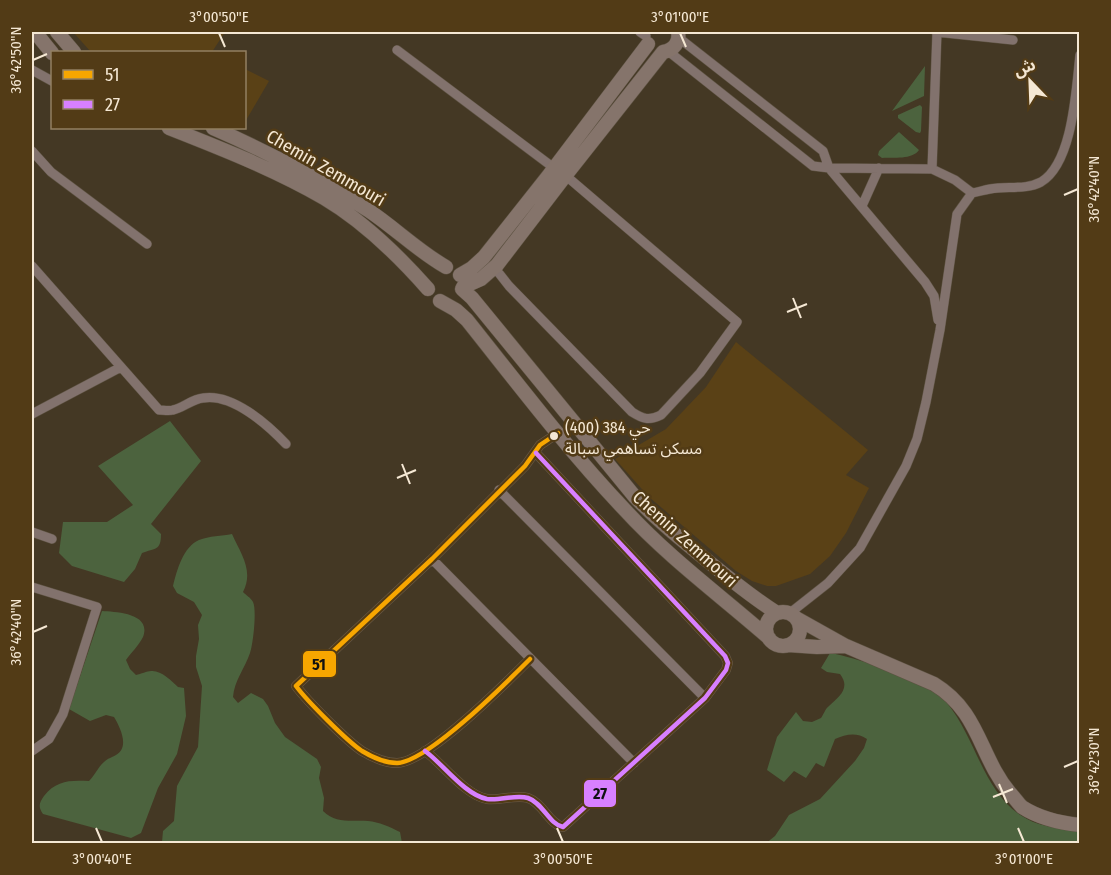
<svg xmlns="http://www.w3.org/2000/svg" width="1111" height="875" font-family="'Fira Sans Condensed','Noto Sans Arabic',sans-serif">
  <rect width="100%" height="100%" fill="#443824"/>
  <path fill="#5a4116" d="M73,32H225L212,52H91Z
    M245,69L269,81L245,122Z
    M736,342L868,450L846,475L869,488L846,533L830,556L810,574L776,586H767L752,581L736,571L649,497L615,459L666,429L706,387Z"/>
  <path fill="#4c633e" d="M925,66L924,96L892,111Z
    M920,105L922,107L921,131L920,133L916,132L898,118V115Z
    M899,132L919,150C912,160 894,157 882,158L878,155L879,151Z
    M170,421L201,461L151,524L161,534C161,551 155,548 142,553L135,569L124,582L72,566L59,553L63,522H107L133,505L98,466Z
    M232,534C241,554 254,571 243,592C246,595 251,598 253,602C257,610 253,645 250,653C245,668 234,681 233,697L238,703L251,693L263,699L268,706L275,723L285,737L317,759L321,767L319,778L324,798L323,811C336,824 350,820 368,821C379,822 390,827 400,832L402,843L162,842L163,831L174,821L177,786L198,747L202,686L196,667V656L199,639L198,625L202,615L194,602L177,593L173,586C177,570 183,547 199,540C209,536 222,536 232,534Z
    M102,611C116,612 152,613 143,637C139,645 131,653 126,660L130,669L136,675C141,674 147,671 151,671C161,670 172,681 178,687L184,688L186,716L177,754L158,788L141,833L131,838L43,814C38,807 39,803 44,796C56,780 71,780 89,781C95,775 98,767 104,762C108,758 111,758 116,755C130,747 120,727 114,717L106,715L90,721L69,709Z
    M830,653C857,657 930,683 947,703C979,741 985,807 1039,824C1052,828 1066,829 1080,831L1079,844H765L775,836L789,815L820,799L855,761L864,748L867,739C857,732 846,734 835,739L824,767L816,763L806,778L794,771L784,782L767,770L777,737L796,712L803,721L812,722L821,718C824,714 825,709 829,706C839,697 851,688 840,674L827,672L821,668Z"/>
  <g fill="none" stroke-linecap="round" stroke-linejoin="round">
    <defs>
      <path id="street" d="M640,32L646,36
        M936,32L1013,40
        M679,38L823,151L829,168L925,282L934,296L938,320
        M397,50L554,168
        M668,51L813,166L829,168L932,169L955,180L972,193
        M32,70L52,81
        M32,151L51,172L147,244
        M932,169L937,32
        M862,206L879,168
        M497,265L498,272L509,286L632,412C643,419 649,421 661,415L700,373L737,322L565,175
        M32,266L159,410C163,410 169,411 173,410C183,408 192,399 203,398C232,393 267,424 286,444
        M32,414L121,367
        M499,490L705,698
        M32,532L52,539
        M432,559L634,763
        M32,587L97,607L63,714L49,739L32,751
        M790,613L828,583L860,548L906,466L917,439L926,402L940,330L957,214L972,193C978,192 984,190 990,189C1007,186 1026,190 1041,182C1073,163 1076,89 1080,55
        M530,659C506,683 428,762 397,763C385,763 372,757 362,751C347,741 307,701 296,686L432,559L525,466L540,445L558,433
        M425,751C443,764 465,795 487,799C500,801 516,794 528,798C543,803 549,824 563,827L705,698L726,670L728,663L725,656L536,453"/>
      <path id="secondary" d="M35,32L52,53
        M57,32L74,52
        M169,128C220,148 276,170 324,198C363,221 398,255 428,289
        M213,128C266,151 318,178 368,210C395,228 418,251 446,267
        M460,275L472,268L484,257L549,175L648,44
        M463,287L481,279L497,265L569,171L663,52C674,50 680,42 678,32
        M462,289L472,298L635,497C658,521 683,541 709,562C731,580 753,598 777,613
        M440,301L456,310L467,320C518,384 568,450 625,510C668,557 721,596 769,638
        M766 629a17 17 0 1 1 34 0a17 17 0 1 1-34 0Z
        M796,618L846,646L934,684C980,712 979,756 1010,793C1014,797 1018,803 1022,807C1039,818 1060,823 1080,825
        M788,645L817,647L846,646"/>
    </defs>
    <use href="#street" stroke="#5e5343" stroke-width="10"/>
    <use href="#secondary" stroke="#5e5343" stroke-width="15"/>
    <use href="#street" stroke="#82726d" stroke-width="9"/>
    <use href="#secondary" stroke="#85746b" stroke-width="14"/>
    <defs>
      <path id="bus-1" d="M530,659C506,683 428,762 397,763C385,763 372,757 362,751C347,741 307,701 296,686L432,559L525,466L540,445L558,433"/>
      <path id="bus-2" d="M425,751C443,764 465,795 487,799C500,801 516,794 528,798C543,803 549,824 563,827L705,698L726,670L728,663L725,656L536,453"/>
    </defs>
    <use href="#bus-1" stroke="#523b16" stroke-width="9"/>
    <use href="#bus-2" stroke="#523b16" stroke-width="9"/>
    <use href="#bus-1" stroke="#f7a600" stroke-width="4.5"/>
    <use href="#bus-2" stroke="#d880ff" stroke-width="4.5"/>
  </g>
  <path fill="none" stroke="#f5e8d4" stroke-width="2" d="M219,33L225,47M680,33L686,47M33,60L47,54M1064,195L1078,189M793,298L801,318M787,312L807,304M402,464L410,484M397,478L416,470M33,632L47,626M1064,767L1078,761M999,784L1007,803M993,797L1013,789M96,828L102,842M557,828L563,842M1018,828L1024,842"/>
  <circle fill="#f5e8d4" stroke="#523b16" stroke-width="2" cx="554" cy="436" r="5"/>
  <g text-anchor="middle" stroke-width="5" stroke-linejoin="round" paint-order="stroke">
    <g font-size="16" fill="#f5e8d4" stroke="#523b16" text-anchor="start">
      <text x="565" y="433">حي 384 (400)<tspan x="565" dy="21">مسكن تساهمي سبالة</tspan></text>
    </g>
    <g font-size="18" fill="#f5e8d4" stroke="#523b16">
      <text transform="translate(326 168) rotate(30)" y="6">Chemin Zemmouri</text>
      <text transform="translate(685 539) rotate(42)" y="6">Chemin Zemmouri</text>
    </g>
  </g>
  <g stroke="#523b16" stroke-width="2">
    <rect x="302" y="650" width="35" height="28" rx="6" fill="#f7a600"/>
    <rect x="583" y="779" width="34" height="29" rx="6" fill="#d880ff"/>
  </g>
  <g font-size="16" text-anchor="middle" font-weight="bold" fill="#111">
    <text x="319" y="670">51</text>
    <text x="600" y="799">27</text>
  </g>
  <rect width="1111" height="875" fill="none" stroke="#523b16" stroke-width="66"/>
  <rect x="51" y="51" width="195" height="78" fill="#523b16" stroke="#938062" stroke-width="1.5"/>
  <rect x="63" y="70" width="30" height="9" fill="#f7a600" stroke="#938062" stroke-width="1.5"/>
  <text x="105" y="81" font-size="18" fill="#f5e8d4">51</text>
  <rect x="63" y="100" width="30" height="9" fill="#d880ff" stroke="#938062" stroke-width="1.5"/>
  <text x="105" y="111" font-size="18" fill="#f5e8d4">27</text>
  <g transform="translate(1030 81) rotate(337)" stroke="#523b16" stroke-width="4.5" paint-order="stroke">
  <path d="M0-4.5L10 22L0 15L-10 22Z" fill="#f5e8d4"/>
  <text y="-9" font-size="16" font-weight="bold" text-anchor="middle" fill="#f5e8d4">ش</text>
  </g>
  <rect x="33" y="33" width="1045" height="809" fill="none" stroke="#f5e8d4" stroke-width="2"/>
  <g font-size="15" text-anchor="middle" fill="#f5e8d4">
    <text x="219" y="22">3°00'50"E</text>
    <text x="680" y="22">3°01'00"E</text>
    <text transform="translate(16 60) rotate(-90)" y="5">36°42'50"N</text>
    <text transform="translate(1094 189) rotate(-90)" y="5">36°42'40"N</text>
    <text transform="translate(16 632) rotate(-90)" y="5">36°42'40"N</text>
    <text transform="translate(1094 761) rotate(-90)" y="5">36°42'30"N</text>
    <text x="102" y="864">3°00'40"E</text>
    <text x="563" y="864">3°00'50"E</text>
    <text x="1024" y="864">3°01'00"E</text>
  </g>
</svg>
